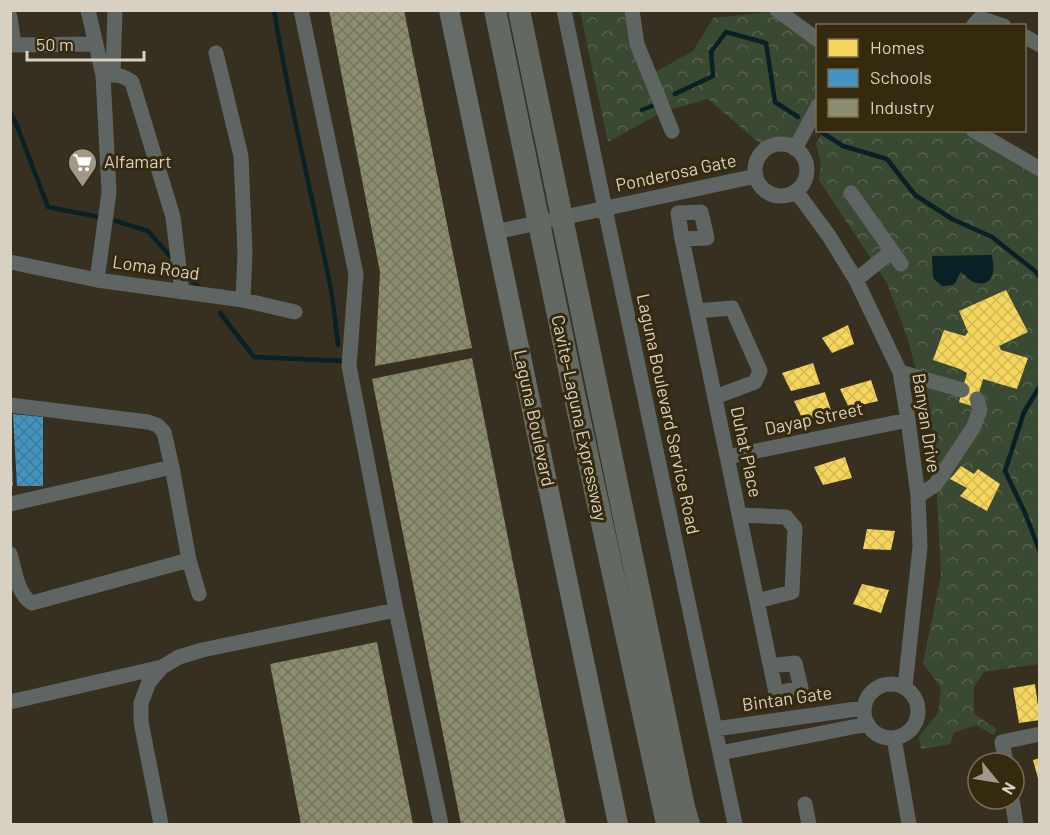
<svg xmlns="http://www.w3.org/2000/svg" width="1050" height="835" font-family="Barlow,sans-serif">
  <defs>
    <pattern id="park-crowns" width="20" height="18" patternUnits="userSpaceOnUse" patternTransform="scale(1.5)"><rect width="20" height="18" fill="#3a4932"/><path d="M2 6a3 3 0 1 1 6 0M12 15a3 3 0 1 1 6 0" fill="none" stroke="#56624e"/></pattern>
    <pattern id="homes-cross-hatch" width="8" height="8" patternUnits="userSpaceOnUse" patternTransform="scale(1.5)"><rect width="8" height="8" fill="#f6d55c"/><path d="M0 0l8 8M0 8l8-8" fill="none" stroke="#d2b755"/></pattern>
    <pattern id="schools-cross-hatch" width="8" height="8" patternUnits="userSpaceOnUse" patternTransform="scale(1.5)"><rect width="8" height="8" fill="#4393c3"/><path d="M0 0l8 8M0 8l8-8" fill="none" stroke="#427a9a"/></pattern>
    <pattern id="industry-cross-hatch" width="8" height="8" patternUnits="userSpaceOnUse" patternTransform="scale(1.5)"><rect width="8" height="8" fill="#8c8c6e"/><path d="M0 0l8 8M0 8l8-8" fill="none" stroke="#76755e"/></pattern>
  </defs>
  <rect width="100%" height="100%" fill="#373021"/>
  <path fill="url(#park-crowns)" d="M580,11H632L650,75L693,51L713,18L777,11L817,40V106L790,147L781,145L766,149L708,99L664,111L608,142Z
    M823,131H963L1039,175V664L984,672L974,687V714L997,729L993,735L976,725L954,733L950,744L921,749L919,736L938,713L941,688L923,663L941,576L934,436L907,337L887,283L819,180L821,163L816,144Z"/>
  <path fill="#092025" d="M991,255C996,266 994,287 977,283C971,282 966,276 961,272C954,282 959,286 942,286L933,278L932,256Z"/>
  <path fill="url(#homes-cross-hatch)" d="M1006,290L1028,332L999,346L1001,350L1028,358L1017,389L983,379L975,407L959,402L967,373L960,369L933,360L944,330L965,336L968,332L959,311Z
    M848,325L854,344L832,353L822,338Z
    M813,363L820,384L791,391L782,373Z
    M871,380L878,401L849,408L840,389Z
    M825,392L832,413L803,420L794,401Z
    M845,457L852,478L823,485L814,467Z
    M961,466L974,474L978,469L1000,484L987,511L960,496L967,488L950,479Z
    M867,529L895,531L891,550L863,549Z
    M862,584L889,590L881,613L853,604Z
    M1035,684L1040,720L1019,723L1013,688Z
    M1040,758V782H1039L1033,760Z"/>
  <path fill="url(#schools-cross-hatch)" d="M13,414L43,417V486H17Z
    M10,462H12L13,486H10Z"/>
  <path fill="url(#industry-cross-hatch)" d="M329,10H404L472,348L375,366L380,272Z
    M472,358L527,633L566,824H461L372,379Z
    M377,642L413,824H301L270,664Z"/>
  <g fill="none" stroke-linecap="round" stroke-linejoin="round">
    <path stroke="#092025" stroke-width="4.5" d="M274,10C289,105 313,197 331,290C334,308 336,327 338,345
      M675,94L713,76L711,52L726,32L766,43L775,102L798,117
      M642,110L652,106
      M10,112L17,126L48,207L99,217
      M820,131L843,146L887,159L915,195L952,219L992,237L1035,271L1040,278
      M116,221L148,231L170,256
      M185,272L201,290
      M220,313L254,357L342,361
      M1040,386L1024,412L1005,471L1025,513L1040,552"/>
    <path stroke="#5f6562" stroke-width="15" d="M88,10L103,75L109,192L97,280
      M301,10L356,274L349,366L396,610L441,824
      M564,10L605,209L735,824
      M632,10L637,44L672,131
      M777,10L818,40
      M10,17L14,45L96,44
      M973,26L980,18L1004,26
      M1024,36L1040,45
      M216,53L241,156L245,253L243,300
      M113,74L115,10
      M103,75C115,74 123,75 132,82L173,217L182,292
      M973,130L1040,169
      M755 170a26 26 0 1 1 52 0a26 26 0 1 1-52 0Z
      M795,149L818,106
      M796,191L829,236L856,280L900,372L908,420L918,496L920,547L905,687
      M851,193L892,251
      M495,232L756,176
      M682,239L707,238L701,212L678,213L682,239L776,693L801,688L795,663L771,666
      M10,262L97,280L243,300L295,312
      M856,280L892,251L901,264
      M697,311L732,308L760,371L755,382L715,397
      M900,372L962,390
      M10,405L148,422L157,425L164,432L172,467L189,560L32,603C17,594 15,570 10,554
      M727,457L908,420
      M918,496L935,485L973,428L980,410L977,399
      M10,504L172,467
      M739,515L786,517L795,528L792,592L757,601
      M189,560L199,594
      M864 711a27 27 0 1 1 54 0a27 27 0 1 1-54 0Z
      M10,702L162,667
      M715,729L864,708
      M894,738L909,824
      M720,753L868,724
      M1006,763L1002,742L1040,734
      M1012,799L1016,824
      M805,804L809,824
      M161,824L141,722V703L149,682L162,667L179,657L202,650L396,610"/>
    <path stroke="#666c68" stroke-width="20" d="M449,10L618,824"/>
    <path stroke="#636862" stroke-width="22" d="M495,10L574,393L667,824
      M519,10L684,807L689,824"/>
  </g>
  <defs>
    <symbol id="supermarket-pin" viewBox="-11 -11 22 30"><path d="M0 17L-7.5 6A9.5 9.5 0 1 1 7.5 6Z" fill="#a09888" stroke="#362a0e"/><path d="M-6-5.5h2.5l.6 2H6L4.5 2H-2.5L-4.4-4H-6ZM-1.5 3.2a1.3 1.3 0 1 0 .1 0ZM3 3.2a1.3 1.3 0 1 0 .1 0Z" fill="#fff"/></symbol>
  </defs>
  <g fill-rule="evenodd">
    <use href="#supermarket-pin" x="66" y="146" width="33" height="45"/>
  </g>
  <g text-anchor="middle" stroke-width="6" stroke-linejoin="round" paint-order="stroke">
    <g font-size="18" fill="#d8d0c0" stroke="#362a0e" text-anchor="start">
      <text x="104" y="168">Alfamart</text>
    </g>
    <g font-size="18" fill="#d8d0c0" stroke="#362a0e">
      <text transform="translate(676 173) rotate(-12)" y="6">Ponderosa Gate</text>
      <text transform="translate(156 268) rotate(8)" y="6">Loma Road</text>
      <text transform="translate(668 414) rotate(78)" y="6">Laguna Boulevard Service Road</text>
      <text transform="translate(534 418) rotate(78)" y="6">Laguna Boulevard</text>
      <text transform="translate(579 418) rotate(78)" y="6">Cavite–Laguna Expressway</text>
      <text transform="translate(814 419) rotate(-12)" y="6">Dayap Street</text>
      <text transform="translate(926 423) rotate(81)" y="6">Banyan Drive</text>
      <text transform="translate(746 452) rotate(78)" y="6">Duhat Place</text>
      <text transform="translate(787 699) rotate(-8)" y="6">Bintan Gate</text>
    </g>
  </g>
  <rect width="1050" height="835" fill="none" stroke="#d8d0c0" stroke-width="24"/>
  <rect x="816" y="24" width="210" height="108" fill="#362a0e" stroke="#776c55" stroke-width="1.5"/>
  <rect x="828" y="39" width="30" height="18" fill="#f6d55c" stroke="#776c55" stroke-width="1.5"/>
  <text x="870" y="54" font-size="18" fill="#d8d0c0">Homes</text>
  <rect x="828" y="69" width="30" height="18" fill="#4393c3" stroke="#776c55" stroke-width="1.5"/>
  <text x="870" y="84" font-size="18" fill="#d8d0c0">Schools</text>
  <rect x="828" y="99" width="30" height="18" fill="#8c8c6e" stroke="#776c55" stroke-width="1.5"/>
  <text x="870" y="114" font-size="18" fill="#d8d0c0">Industry</text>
  <g transform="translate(996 781) rotate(120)"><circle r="28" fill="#362a0e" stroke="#776c55" stroke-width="1.5"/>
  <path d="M0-4.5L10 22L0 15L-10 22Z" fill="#a09888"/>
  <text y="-9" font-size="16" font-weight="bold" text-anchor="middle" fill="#d8d0c0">N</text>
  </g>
  <path d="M27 51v9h117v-9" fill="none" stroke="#d8d0c0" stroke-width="3"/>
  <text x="36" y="51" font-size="18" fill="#d8d0c0" stroke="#362a0e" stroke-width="4.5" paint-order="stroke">50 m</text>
</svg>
